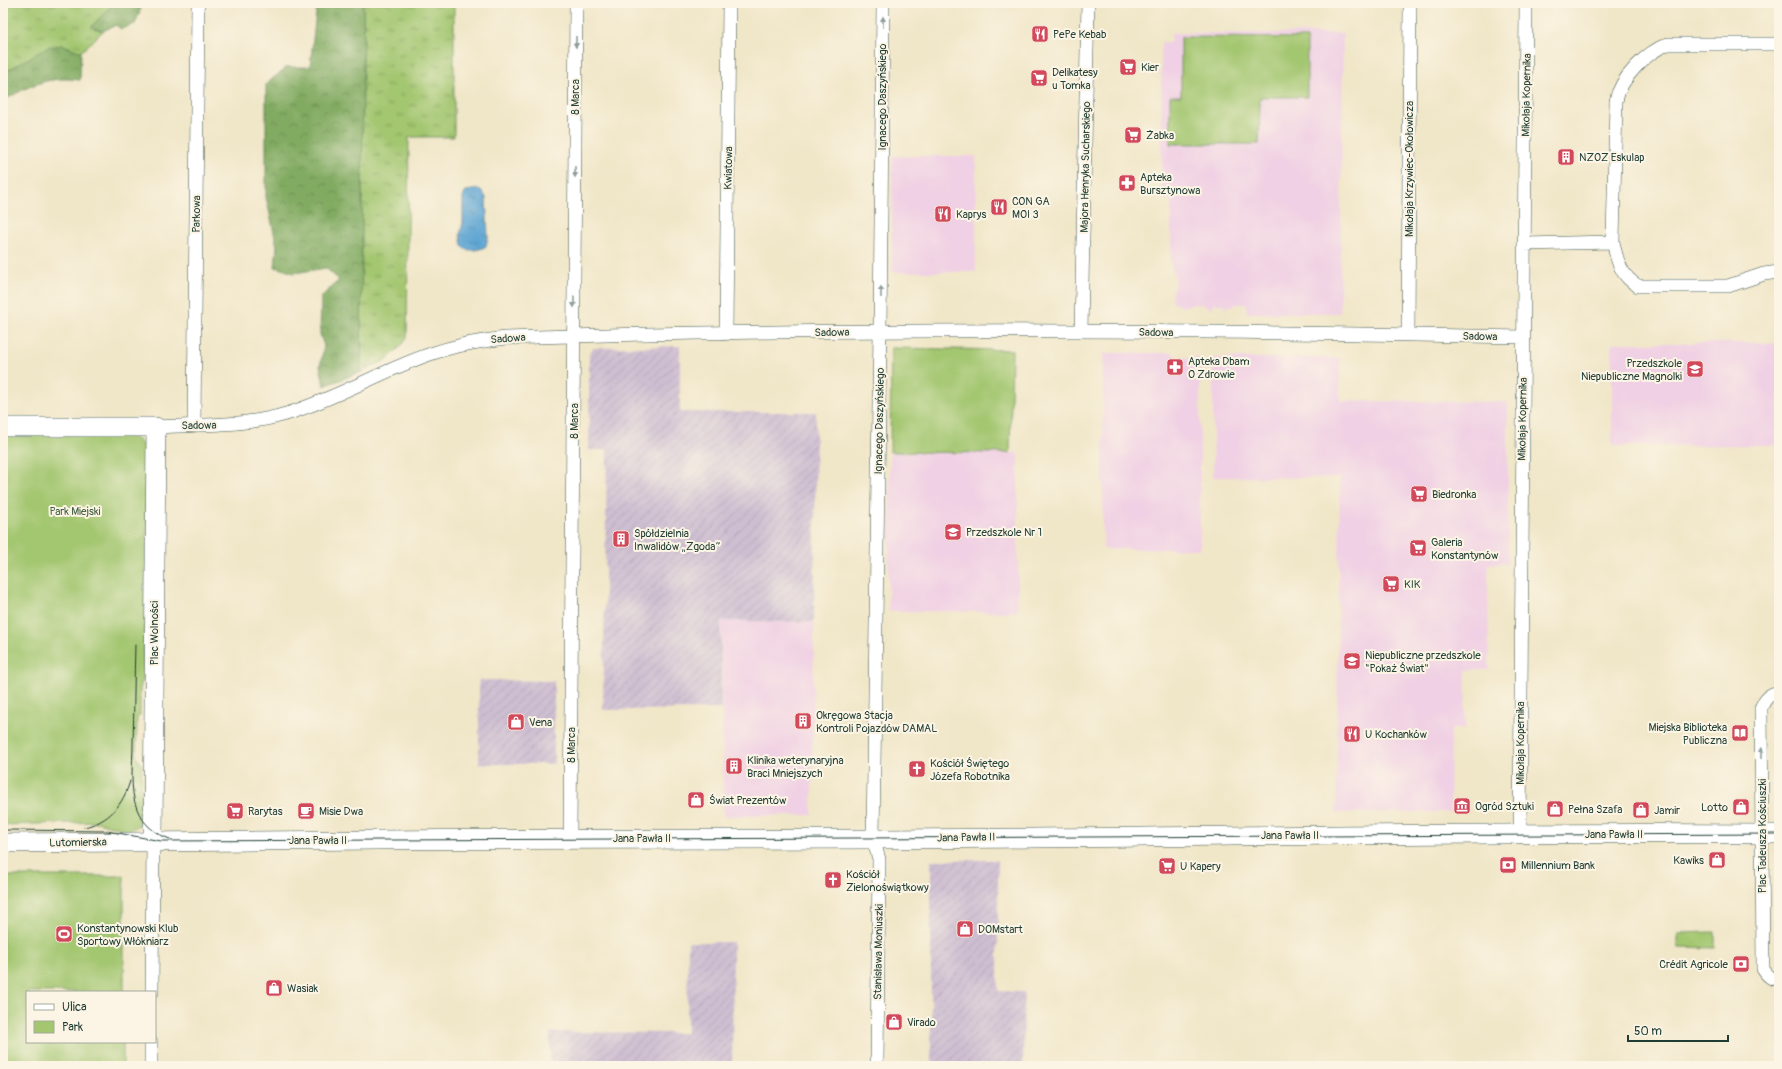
<svg xmlns="http://www.w3.org/2000/svg" width="1782" height="1069" font-family="Pangolin,sans-serif">
  <defs>
    <pattern id="industrial-furrows" width="10" height="10" patternUnits="userSpaceOnUse"><rect width="10" height="10" fill="#cebed1"/><path d="M-1 1l2-2M0 10L10 0M9 11l2-2" fill="none" stroke="#b0a4b4"/></pattern>
    <pattern id="grass-tufts" width="24" height="20" patternUnits="userSpaceOnUse"><rect width="24" height="20" fill="#a3c66f"/><path d="M3 7l-1-3M5 7V3M7 7l1-3M15 17l-1-3M17 17v-4M19 17l1-3" fill="none" stroke="#84a25c"/></pattern>
    <pattern id="forest-crowns" width="20" height="18" patternUnits="userSpaceOnUse"><rect width="20" height="18" fill="#82ab62"/><path d="M2 6a3 3 0 1 1 6 0M12 15a3 3 0 1 1 6 0" fill="none" stroke="#6a8c52"/></pattern>
    <pattern id="water-ripples" width="26" height="14" patternUnits="userSpaceOnUse"><rect width="26" height="14" fill="#5ca4d3"/><path d="M2 4q2-2 4 0t4 0M15 11q2-2 4 0t4 0" fill="none" stroke="#4b87ac"/></pattern>
  </defs>
  <rect width="100%" height="100%" fill="#fcf5e5"/>
  <filter id="ink" filterUnits="userSpaceOnUse"><feTurbulence type="fractalNoise" baseFrequency=".025" numOctaves="2"/><feDisplacementMap in="SourceGraphic" scale="8" xChannelSelector="R" yChannelSelector="G"/><feConvolveMatrix kernelMatrix="1 2 1 2 8 2 1 2 1" color-interpolation-filters="sRGB"/></filter>
  <filter id="wash" filterUnits="userSpaceOnUse"><feTurbulence type="fractalNoise" baseFrequency=".012" numOctaves="4" result="noise"/><feDisplacementMap in="SourceGraphic" scale="16" xChannelSelector="R" yChannelSelector="G"/><feGaussianBlur stdDeviation="0.9" result="paint"/><feColorMatrix in="noise" values="0 0 0 0 0 0 0 0 0 0 0 0 0 0 0 0 0 1.4 0 .05"/><feComposite in="paint" operator="in"/></filter>
  <g filter="url(#wash)">
    <rect width="100%" height="100%" fill="#f0e6c8"/>
    <path fill="#f0d0e4" d="M1171,33H1343L1340,313H1247L1246,304H1237L1224,308V304H1213V309L1201,304H1191L1183,307L1174,303L1172,300L1175,278L1171,265V200L1162,199L1161,42H1171Z
      M892,156H976V272H892Z
      M1612,343H1779V445L1612,446Z
      M1103,353H1172L1178,358H1200V549H1103Z
      M1213,358H1340V401L1508,402V563L1488,564L1489,670H1466L1465,729H1451L1450,812L1336,813L1340,478L1213,477Z
      M890,452L1018,453V612L888,611Z
      M721,621L814,622L812,815L723,816Z"/>
    <path fill="url(#industrial-furrows)" d="M680,346V412H816L814,622L721,621V709L603,710L607,450H589V353L594,348Z
      M479,680L554,681V764H479Z
      M931,860H998V991L1024,992L1023,1066H931Z
      M688,942H733L732,1066H550V1032L687,1033Z"/>
    <path fill="url(#grass-tufts)" stroke="#618252" d="M3,3H114L92,27L103,31L81,52L63,45L3,73Z
      M363,3H454V137H409L407,338C391,359 384,362 361,372Z"/>
    <path fill="url(#forest-crowns)" stroke="#50744b" d="M114,3H143L135,24L121,29L116,25L103,31L91,27Z
      M317,3H363L364,35L363,61L361,372L324,386L320,366L324,346L320,334L321,297L339,280L326,268L294,273L275,267L277,246L266,197V84L287,67H310Z
      M63,45L81,52L80,80C47,76 30,85 3,101V73L48,47Z"/>
    <path fill="#a3c66f" stroke="#618252" d="M1181,37L1307,38V97H1260L1259,144H1170V96H1181Z
      M891,348L1012,350L1010,453L890,452Z
      M3,434H121L137,439L149,452L143,679L140,688V716L137,717L136,757L142,765L141,824L129,831L98,822L3,825Z
      M1777,708H1779V813H1777Z
      M3,876H124V992H27V1042H123V1066H3Z
      M1715,932V948L1678,947V933Z"/>
    <path fill="url(#water-ripples)" stroke="#3e7084" d="M479,189L483,192L486,198L488,237L486,246C481,250 472,251 465,249L462,246L460,234L463,223V197L466,191Z"/>
  </g>
  <g filter="url(#ink)">
    <g fill="none" stroke-linecap="round" stroke-linejoin="round">
      <defs>
        <path id="street" d="M1613,242L1616,101C1620,78 1647,52 1668,44H1779
          M1524,244L1613,242C1617,261 1621,276 1638,286H1728L1764,274L1779,272
          M1081,331L1088,3
          M726,334L729,3
          M1408,335L1410,3
          M194,425L198,3
          M156,427C199,424 243,427 286,414C345,396 398,360 458,346C474,342 490,340 506,338C845,327 1184,330 1523,337
          M1779,692C1769,694 1765,698 1761,708L1763,969C1767,975 1771,980 1779,979
          M1520,834L1526,3
          M570,838L576,3
          M152,992L153,841
          M151,1066V1042
          M877,1066L879,859L873,839L880,331L883,3"/>
        <path id="secondary" d="M3,427H156L153,841
          M3,843C295,839 586,839 878,839C1178,838 1479,831 1779,834"/>
      </defs>
      <use href="#street" stroke="#3e564a" stroke-width="14"/>
      <use href="#secondary" stroke="#3e564a" stroke-width="20"/>
      <use href="#street" stroke="#fff" stroke-width="13"/>
      <use href="#secondary" stroke="#fff" stroke-width="19"/>
      <path stroke="#1f3d34" stroke-width="1" d="M135,645C134,678 134,710 133,743C133,764 129,789 137,809C143,824 155,834 170,839
        M84,827C109,822 123,805 130,781
        M3,830L107,831L161,841L1779,834"/>
    </g>
    <defs><path id="oneway-solid" d="M-6-.8H1V-3.2L6.5 0L1 3.2V.8H-6Z"/></defs>
    <g fill="#8f9e9a">
      <use href="#oneway-solid" transform="translate(883 22) rotate(-90)"/>
      <use href="#oneway-solid" transform="translate(576 42) rotate(90)"/>
      <use href="#oneway-solid" transform="translate(575 172) rotate(90)"/>
      <use href="#oneway-solid" transform="translate(881 292) rotate(-90)"/>
      <use href="#oneway-solid" transform="translate(574 302) rotate(90)"/>
      <use href="#oneway-solid" transform="translate(1761 753) rotate(-90)"/>
    </g>
  </g>
  <defs>
    <symbol id="restaurant-square" viewBox="-11 -11 22 22"><rect x="-9" y="-9" width="18" height="18" rx="4" fill="#d1495b" stroke="#fcf5e5"/><path d="M-5-6h1v4h1v-4h1v4h1v-4h1v5L-1.5 .5V6h-2V.5L-5-1ZM5-6V6H3V1.5H1.5Q1.5-4 5-6Z" fill="#fff"/></symbol>
    <symbol id="supermarket-square" viewBox="-11 -11 22 22"><rect x="-9" y="-9" width="18" height="18" rx="4" fill="#d1495b" stroke="#fcf5e5"/><path d="M-6-5.5h2.5l.6 2H6L4.5 2H-2.5L-4.4-4H-6ZM-1.5 3.2a1.3 1.3 0 1 0 .1 0ZM3 3.2a1.3 1.3 0 1 0 .1 0Z" fill="#fff"/></symbol>
    <symbol id="building-square" viewBox="-11 -11 22 22"><rect x="-9" y="-9" width="18" height="18" rx="4" fill="#d1495b" stroke="#fcf5e5"/><path d="M-4-6H4V6H1V3H-1V6H-4ZM-2.5-4.3h1.7v1.8h-1.7ZM.8-4.3h1.7v1.8H.8ZM-2.5-1h1.7V.8h-1.7ZM.8-1h1.7V.8H.8Z" fill="#fff"/></symbol>
    <symbol id="pharmacy-square" viewBox="-11 -11 22 22"><rect x="-9" y="-9" width="18" height="18" rx="4" fill="#d1495b" stroke="#fcf5e5"/><path d="M-2-6h4v4h4v4h-4v4h-4v-4h-4v-4h4Z" fill="#fff"/></symbol>
    <symbol id="school-square" viewBox="-11 -11 22 22"><rect x="-9" y="-9" width="18" height="18" rx="4" fill="#d1495b" stroke="#fcf5e5"/><path d="M0-5L7-2L0 1L-7-2ZM-4 1L0 2.5L4 1V4Q0 6-4 4Z" fill="#fff"/></symbol>
    <symbol id="shop-square" viewBox="-11 -11 22 22"><rect x="-9" y="-9" width="18" height="18" rx="4" fill="#d1495b" stroke="#fcf5e5"/><path d="M-5-2.5h2.3a2.7 3.5 0 0 1 5.4 0H5L5.5 6h-11ZM-1.5-2.5h3a1.5 2.3 0 0 0-3 0Z" fill="#fff"/></symbol>
    <symbol id="library-square" viewBox="-11 -11 22 22"><rect x="-9" y="-9" width="18" height="18" rx="4" fill="#d1495b" stroke="#fcf5e5"/><path d="M-6-4Q-3-5.5-.7-3.5V5Q-3 3-6 4ZM6-4Q3-5.5 .7-3.5V5Q3 3 6 4Z" fill="#fff"/></symbol>
    <symbol id="church-square" viewBox="-11 -11 22 22"><rect x="-9" y="-9" width="18" height="18" rx="4" fill="#d1495b" stroke="#fcf5e5"/><path d="M-1.2-6h2.4v3.5h3.3v2.4h-3.3V6h-2.4V-.1h-3.3v-2.4h3.3Z" fill="#fff"/></symbol>
    <symbol id="museum-square" viewBox="-11 -11 22 22"><rect x="-9" y="-9" width="18" height="18" rx="4" fill="#d1495b" stroke="#fcf5e5"/><path d="M0-6L6-3V-2H-6V-3ZM-5-1h2V3h-2ZM-1-1h2V3h-2ZM3-1h2V3H3ZM-6 4H6V6H-6Z" fill="#fff"/></symbol>
    <symbol id="cafe-square" viewBox="-11 -11 22 22"><rect x="-9" y="-9" width="18" height="18" rx="4" fill="#d1495b" stroke="#fcf5e5"/><path d="M-5.5-4.5H6V0H3Q3 3.5 0 3.5H-2.5Q-5.5 3.5-5.5 0ZM3-3.2v2h1.7v-2ZM-6 4.5H4V6H-6Z" fill="#fff"/></symbol>
    <symbol id="bank-square" viewBox="-11 -11 22 22"><rect x="-9" y="-9" width="18" height="18" rx="4" fill="#d1495b" stroke="#fcf5e5"/><path d="M-6-4H6V4H-6ZM0-2.3a2.3 2.3 0 1 0 0 4.6a2.3 2.3 0 1 0 0-4.6Z" fill="#fff"/></symbol>
    <symbol id="stadium-square" viewBox="-11 -11 22 22"><rect x="-9" y="-9" width="18" height="18" rx="4" fill="#d1495b" stroke="#fcf5e5"/><path d="M0-5a6.5 5 0 1 0 0 10a6.5 5 0 1 0 0-10ZM-3.5-1.8h7v3.6h-7Z" fill="#fff"/></symbol>
  </defs>
  <g fill-rule="evenodd">
    <use href="#restaurant-square" x="1030" y="24" width="20" height="20"/>
    <use href="#supermarket-square" x="1118" y="57" width="20" height="20"/>
    <use href="#supermarket-square" x="1029" y="68" width="20" height="20"/>
    <use href="#supermarket-square" x="1123" y="125" width="20" height="20"/>
    <use href="#building-square" x="1556" y="147" width="20" height="20"/>
    <use href="#pharmacy-square" x="1117" y="173" width="20" height="20"/>
    <use href="#restaurant-square" x="989" y="197" width="20" height="20"/>
    <use href="#restaurant-square" x="933" y="204" width="20" height="20"/>
    <use href="#pharmacy-square" x="1165" y="357" width="20" height="20"/>
    <use href="#school-square" x="1685" y="359" width="20" height="20"/>
    <use href="#supermarket-square" x="1409" y="484" width="20" height="20"/>
    <use href="#school-square" x="943" y="522" width="20" height="20"/>
    <use href="#building-square" x="611" y="529" width="20" height="20"/>
    <use href="#supermarket-square" x="1408" y="538" width="20" height="20"/>
    <use href="#supermarket-square" x="1381" y="574" width="20" height="20"/>
    <use href="#school-square" x="1342" y="651" width="20" height="20"/>
    <use href="#building-square" x="793" y="711" width="20" height="20"/>
    <use href="#shop-square" x="506" y="712" width="20" height="20"/>
    <use href="#library-square" x="1730" y="723" width="20" height="20"/>
    <use href="#restaurant-square" x="1342" y="724" width="20" height="20"/>
    <use href="#building-square" x="724" y="756" width="20" height="20"/>
    <use href="#church-square" x="907" y="759" width="20" height="20"/>
    <use href="#shop-square" x="686" y="790" width="20" height="20"/>
    <use href="#museum-square" x="1452" y="796" width="20" height="20"/>
    <use href="#shop-square" x="1731" y="797" width="20" height="20"/>
    <use href="#shop-square" x="1545" y="799" width="20" height="20"/>
    <use href="#shop-square" x="1631" y="800" width="20" height="20"/>
    <use href="#supermarket-square" x="225" y="801" width="20" height="20"/>
    <use href="#cafe-square" x="296" y="801" width="20" height="20"/>
    <use href="#shop-square" x="1707" y="850" width="20" height="20"/>
    <use href="#bank-square" x="1498" y="855" width="20" height="20"/>
    <use href="#supermarket-square" x="1157" y="856" width="20" height="20"/>
    <use href="#church-square" x="823" y="870" width="20" height="20"/>
    <use href="#shop-square" x="955" y="919" width="20" height="20"/>
    <use href="#stadium-square" x="54" y="924" width="20" height="20"/>
    <use href="#bank-square" x="1731" y="954" width="20" height="20"/>
    <use href="#shop-square" x="264" y="978" width="20" height="20"/>
    <use href="#shop-square" x="884" y="1012" width="20" height="20"/>
  </g>
  <g text-anchor="middle" stroke-width="4" stroke-linejoin="round" paint-order="stroke">
    <g font-size="11" fill="#1f3d34" stroke="#fcf5e5" text-anchor="start">
      <text x="1053" y="38">PePe Kebab</text>
      <text x="1141" y="71">Kier</text>
      <text x="1052" y="76">Delikatesy<tspan x="1052" dy="13">u Tomka</tspan></text>
      <text x="1146" y="139">Żabka</text>
      <text x="1579" y="161">NZOZ Eskulap</text>
      <text x="1140" y="181">Apteka<tspan x="1140" dy="13">Bursztynowa</tspan></text>
      <text x="1012" y="205">CON GA<tspan x="1012" dy="13">MOI 3</tspan></text>
      <text x="956" y="218">Kaprys</text>
      <text x="1188" y="365">Apteka Dbam<tspan x="1188" dy="13">O Zdrowie</tspan></text>
      <text x="1682" y="367" text-anchor="end">Przedszkole<tspan x="1682" dy="13">Niepubliczne Magnolki</tspan></text>
      <text x="1432" y="498">Biedronka</text>
      <text x="966" y="536">Przedszkole Nr 1</text>
      <text x="634" y="537">Spółdzielnia<tspan x="634" dy="13">Inwalidów „Zgoda”</tspan></text>
      <text x="1431" y="546">Galeria<tspan x="1431" dy="13">Konstantynów</tspan></text>
      <text x="1404" y="588">KIK</text>
      <text x="1365" y="659">Niepubliczne przedszkole<tspan x="1365" dy="13">"Pokaż Świat"</tspan></text>
      <text x="816" y="719">Okręgowa Stacja<tspan x="816" dy="13">Kontroli Pojazdów DAMAL</tspan></text>
      <text x="529" y="726">Vena</text>
      <text x="1727" y="731" text-anchor="end">Miejska Biblioteka<tspan x="1727" dy="13">Publiczna</tspan></text>
      <text x="1365" y="738">U Kochanków</text>
      <text x="747" y="764">Klinika weterynaryjna<tspan x="747" dy="13">Braci Mniejszych</tspan></text>
      <text x="930" y="767">Kościół Świętego<tspan x="930" dy="13">Józefa Robotnika</tspan></text>
      <text x="709" y="804">Świat Prezentów</text>
      <text x="1475" y="810">Ogród Sztuki</text>
      <text x="1728" y="811" text-anchor="end">Lotto</text>
      <text x="1568" y="813">Pełna Szafa</text>
      <text x="1654" y="814">Jamir</text>
      <text x="248" y="815">Rarytas</text>
      <text x="319" y="815">Misie Dwa</text>
      <text x="1704" y="864" text-anchor="end">Kawiks</text>
      <text x="1521" y="869">Millennium Bank</text>
      <text x="1180" y="870">U Kapery</text>
      <text x="846" y="878">Kościół<tspan x="846" dy="13">Zielonoświątkowy</tspan></text>
      <text x="77" y="932">Konstantynowski Klub<tspan x="77" dy="13">Sportowy Włókniarz</tspan></text>
      <text x="978" y="933">DOMstart</text>
      <text x="1728" y="968" text-anchor="end">Crédit Agricole</text>
      <text x="287" y="992">Wasiak</text>
      <text x="907" y="1026">Virado</text>
    </g>
    <g font-size="11" fill="#1f3d34" stroke="#fcf5e5">
      <text transform="translate(1526 95) rotate(-89)" y="4">Mikołaja Kopernika</text>
      <text transform="translate(575 97) rotate(-90)" y="4">8 Marca</text>
      <text transform="translate(882 97) rotate(-90)" y="4">Ignacego Daszyńskiego</text>
      <text transform="translate(1085 167) rotate(-89)" y="4">Majora Henryka Sucharskiego</text>
      <text transform="translate(728 168) rotate(-89)" y="4">Kwiatowa</text>
      <text transform="translate(1409 169) rotate(-90)" y="4">Mikołaja Krzywiec-Okołowicza</text>
      <text transform="translate(196 214) rotate(-89)" y="4">Parkowa</text>
      <text transform="translate(832 332) rotate(-1)" y="4">Sadowa</text>
      <text transform="translate(1156 332) rotate(1)" y="4">Sadowa</text>
      <text transform="translate(1480 336) rotate(1)" y="4">Sadowa</text>
      <text transform="translate(508 338) rotate(-4)" y="4">Sadowa</text>
      <text transform="translate(1522 419) rotate(-89)" y="4">Mikołaja Kopernika</text>
      <text transform="translate(574 421) rotate(-90)" y="4">8 Marca</text>
      <text transform="translate(879 421) rotate(-89)" y="4">Ignacego Daszyńskiego</text>
      <text transform="translate(199 425) rotate(-1)" y="4">Sadowa</text>
      <text transform="translate(154 633) rotate(-90)" y="4">Plac Wolności</text>
      <text transform="translate(1520 743) rotate(-90)" y="4">Mikołaja Kopernika</text>
      <text transform="translate(571 745) rotate(-90)" y="4">8 Marca</text>
      <text x="1614" y="838">Jana Pawła II</text>
      <text x="1290" y="839">Jana Pawła II</text>
      <text transform="translate(1762 836) rotate(-90)" y="4">Plac Tadeusza Kościuszki</text>
      <text transform="translate(966 837) rotate(-1)" y="4">Jana Pawła II</text>
      <text x="642" y="842">Jana Pawła II</text>
      <text x="318" y="844">Jana Pawła II</text>
      <text transform="translate(78 842) rotate(-1)" y="4">Lutomierska</text>
      <text transform="translate(878 952) rotate(-89)" y="4">Stanisława Moniuszki</text>
    </g>
    <g font-size="11" fill="#405f43" stroke="#fcf5e5">
      <text x="75" y="515">Park Miejski</text>
    </g>
  </g>
  <rect width="1782" height="1069" fill="none" stroke="#fcf5e5" stroke-width="16"/>
  <rect x="26" y="991" width="130" height="52" fill="#fcf5e5" stroke="#a4ab9e"/>
  <rect x="34" y="1004" width="20" height="6" fill="#ffffff" stroke="#a4ab9e"/>
  <text x="62" y="1011" font-size="12" fill="#1f3d34">Ulica</text>
  <rect x="34" y="1021" width="20" height="12" fill="#a3c66f" stroke="#a4ab9e"/>
  <text x="62" y="1031" font-size="12" fill="#1f3d34">Park</text>
  <path d="M1628 1035v6h100v-6" fill="none" stroke="#1f3d34" stroke-width="2"/>
  <text x="1634" y="1035" font-size="12" fill="#1f3d34" stroke="#fcf5e5" stroke-width="3" paint-order="stroke">50 m</text>
</svg>
